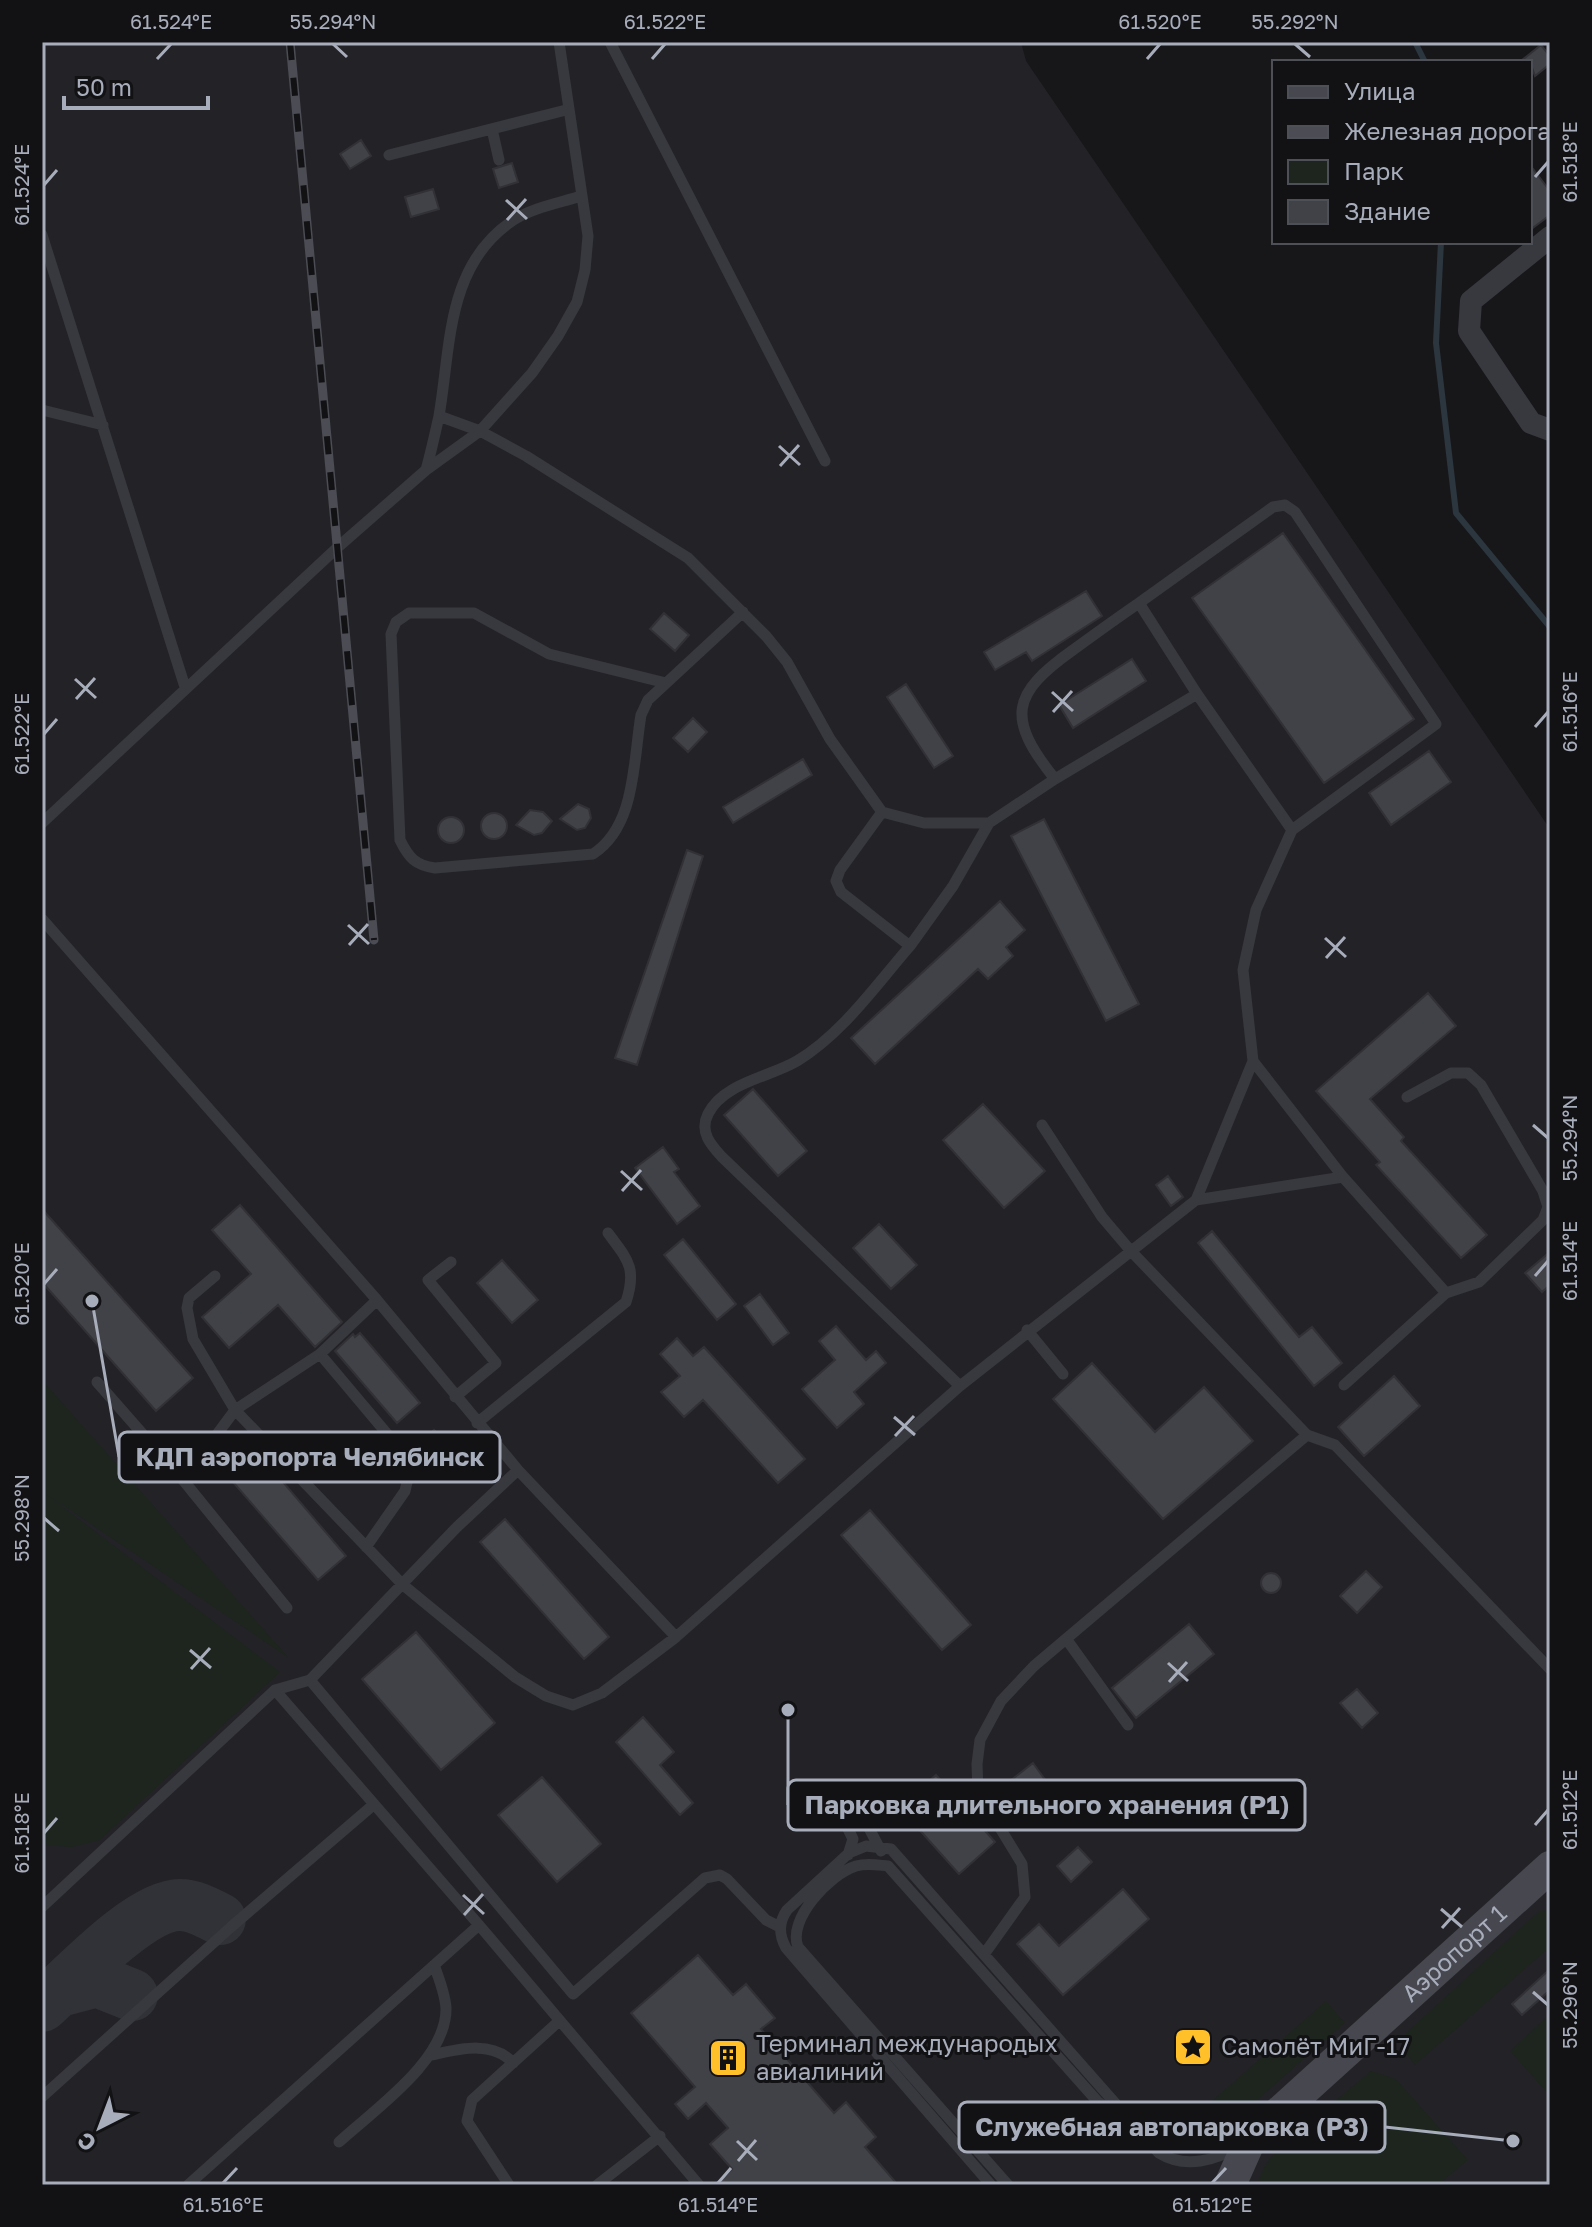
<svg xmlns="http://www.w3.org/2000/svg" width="1592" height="2227" font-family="'Golos Text',sans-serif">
  <rect width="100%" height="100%" fill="#17171a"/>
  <path fill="#232327" d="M42,42H1021L1026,61L1550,829V2185H42Z"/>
  <path fill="#1d251e" d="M42,1380L289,1658L46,1494L280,1672L100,1840L72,1847L42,1845Z
    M1550,1910V1947L1415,2065L1401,2047L1406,2033L1539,1911Z
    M1326,2001L1345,2023L1225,2128C1211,2135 1200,2132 1189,2121Z
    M1550,2014V2096L1510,2051Z
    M1371,2071L1396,2079L1468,2160L1438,2185H1257L1265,2165L1277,2150Z"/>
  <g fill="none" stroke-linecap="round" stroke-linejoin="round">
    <path stroke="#2c363f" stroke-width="6" d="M1415,42L1425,62
      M1441,242L1436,343L1456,513L1550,627"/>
    <path stroke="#313237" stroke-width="52" d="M59,1991L97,1981L132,1995
      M42,2006C72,1979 140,1905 180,1905C194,1905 208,1913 220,1919"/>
  </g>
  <path fill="#414247" stroke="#313136" stroke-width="2" d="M1541,45L1550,56V64L1535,76L1530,62L1522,60Z
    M361,140L371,156L350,169L340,154Z
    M512,163L518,182L499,188L493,169Z
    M1530,165L1550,191V215L1530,230Z
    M433,189L439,209L411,217L405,197Z
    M1283,533L1414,719L1324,783L1192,598Z
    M1086,591L1102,616L1032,661L1026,652L995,670L984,652Z
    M664,613L689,635L675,651L650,629Z
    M1132,659L1146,681L1073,728L1059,705Z
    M906,684L953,756L934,768L887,697Z
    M693,718L707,732L688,752L673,738Z
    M1429,751L1451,782L1391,825L1369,793Z
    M803,759L812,775L733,823L723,807Z
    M578,804L589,809L591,818L585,828L577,830L560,819Z
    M530,810L543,812L552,821L542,833L534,835L516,825Z
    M481 826a13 13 0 1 1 26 0a13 13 0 1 1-26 0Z
    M438 830a13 13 0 1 1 26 0a13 13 0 1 1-26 0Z
    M1044,819L1139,1004L1106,1021L1011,836Z
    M687,850L703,856L637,1065L615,1058Z
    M1000,901L1025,930L1006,947L1013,956L988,979L978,969L875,1064L851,1038Z
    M1428,993L1456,1026L1370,1099L1404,1137L1401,1141L1487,1235L1461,1258L1376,1165L1380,1162L1316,1091Z
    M753,1089L807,1151L778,1176L724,1115Z
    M983,1104L1045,1171L1004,1208L943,1140Z
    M663,1147L679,1169L674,1172L700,1206L677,1224L635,1168Z
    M1168,1176L1183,1197L1171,1206L1156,1185Z
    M240,1205L342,1322L315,1347L278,1305L229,1348L202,1317L251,1274L212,1230Z
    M42,1209L193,1378L156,1411L42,1282Z
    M879,1224L917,1265L891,1289L853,1248Z
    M1212,1231L1299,1337L1312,1327L1342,1363L1314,1386L1198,1243Z
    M683,1239L736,1304L717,1320L664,1255Z
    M1550,1252V1285L1542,1292L1525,1273Z
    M502,1260L538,1300L512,1323L477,1283Z
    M760,1294L789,1333L773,1345L744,1306Z
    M836,1326L866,1360L876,1351L886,1363L854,1392L864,1404L837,1428L802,1389L835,1360L819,1341Z
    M360,1333L420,1403L397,1423L335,1351L353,1334L355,1337Z
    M677,1338L693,1356L704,1347L805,1459L778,1483L703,1400L684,1417L661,1392L680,1376L660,1354Z
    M1092,1363L1155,1432L1204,1387L1253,1441L1163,1519L1053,1399Z
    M1394,1376L1420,1406L1364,1456L1338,1427Z
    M434,1430L458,1458L435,1478L411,1450Z
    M242,1434L346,1556L318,1580L213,1459Z
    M870,1510L971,1625L942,1650L841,1535Z
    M505,1519L609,1637L584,1659L480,1542Z
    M1366,1571L1382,1587L1357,1613L1340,1596Z
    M1261 1583a10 10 0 1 1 20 0a10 10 0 1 1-20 0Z
    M1189,1624L1214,1654L1136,1718L1112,1688Z
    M416,1632L495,1723L441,1770L362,1679Z
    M1357,1689L1378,1713L1362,1728L1340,1703Z
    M643,1717L674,1752L660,1765L693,1803L680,1815L616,1742Z
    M1033,1763L1046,1781L1015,1805L1001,1788Z
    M936,1775L995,1842L959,1874L899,1807Z
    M542,1777L601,1844L557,1882L498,1815Z
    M1078,1847L1092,1862L1071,1882L1057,1866Z
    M1123,1889L1149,1919L1063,1995L1017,1944L1039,1924L1059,1946Z
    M698,1955L733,1995L746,1984L775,2018L761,2029L834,2113L846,2102L876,2137L865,2147L898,2185H714L732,2169L710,2144L728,2128L706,2103L688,2119L675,2104L695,2087L631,2013Z
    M1550,1969V1990L1522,2015L1512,2004Z"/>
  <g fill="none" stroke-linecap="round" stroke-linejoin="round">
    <path stroke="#38393f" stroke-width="11" d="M610,42L825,461
      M492,129L499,160
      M389,155L566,110
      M42,235L185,687
      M42,410L103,425
      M439,416L480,431L526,456L688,558L766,636L787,662L830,739L882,812L840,870L836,881L841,892L910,946C876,985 843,1033 797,1061C770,1077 723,1083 708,1114C699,1132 711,1145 722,1157L960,1386
      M426,470C431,452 435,434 439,416C451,346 446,266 512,221C531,208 559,203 581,196
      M666,683L549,654L474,613H409L396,622L391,634L400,840C409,858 415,865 435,868L593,854C636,826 633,762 641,715L648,700L743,612
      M1055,779L1197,694
      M882,812L924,823H989
      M42,823L338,547L426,470L480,431L532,373L558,336L577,302L585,270L588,236L559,42
      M42,919L377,1300L518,1470L676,1637
      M910,946L953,886L989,823L1055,779C1006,718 1011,694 1073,650C1095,634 1117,618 1139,603
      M1253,1061L1343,1177
      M1042,1125L1102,1217L1130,1250L1307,1435L1335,1445L1550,1669
      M1196,1200L1343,1177L1446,1293
      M451,1262L428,1280L496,1363L455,1397
      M215,1276L189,1298L187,1308L193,1339L235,1410L402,1584L515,1677L546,1696L573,1705L602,1693L676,1637L960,1386L1196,1200L1253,1061L1243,970L1256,910L1292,830L1436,724L1295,512L1285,505L1273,507L1139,603L1197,694L1292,830
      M1027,1330L1063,1374
      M320,1354L399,1448L410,1469L405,1491L366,1547
      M97,1382L183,1480L287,1608
      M1344,1385L1446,1293L1479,1282L1543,1220L1548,1207L1543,1191L1481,1085L1468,1073H1451L1407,1097
      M477,1423L626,1302C637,1268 628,1260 608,1233
      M183,1480L235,1410L320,1354L377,1300
      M1067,1640L1128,1725
      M310,1680L573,1994L705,1878L720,1875L727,1879L766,1920L780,1927
      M275,1690L479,1925L699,2185
      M848,1788L881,1851
      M834,1800L853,1839L848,1855
      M42,1907L275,1690L310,1680L457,1527L518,1470
      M985,1953L1025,1897L1022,1864L978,1792L977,1764L980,1740L1001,1701L1034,1666L1307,1435
      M432,2055C459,2049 493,2040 513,2063
      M42,2097L231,1927L372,1806
      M339,2142C375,2109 447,2060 446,2008C445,1994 439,1978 434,1965
      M188,2185L479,1925
      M509,2185L467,2121L472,2100L558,2022
      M597,2185L660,2136
      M991,2185L786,1948C779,1935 778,1923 787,1910L849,1853L866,1846L891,1849L1159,2153C1185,2169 1216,2161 1240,2145
      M1008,2185L798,1947C787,1919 830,1874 856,1866C867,1863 877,1865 888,1866L1098,2102L1126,2122"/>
    <path stroke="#38393f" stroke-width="22" d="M1550,237L1471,301L1469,331L1531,423L1550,430"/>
    <path stroke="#46474f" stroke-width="32" id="s1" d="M1230,2185L1251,2138L1550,1867"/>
    <defs>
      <path id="rail" d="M290,42L374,940"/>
    </defs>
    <use href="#rail" stroke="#4b4c54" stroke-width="9"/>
    <use href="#rail" stroke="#121215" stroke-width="6" stroke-dasharray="18" stroke-linecap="butt"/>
  </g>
  <path fill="none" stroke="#a8adbb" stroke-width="3" d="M333,44L347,57M1295,44L1310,57M157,59L171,44M652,59L665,44M1147,59L1160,44M1535,177L1548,162M44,185L57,170M506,200L527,219M507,220L526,199M779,446L800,465M780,466L799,445M75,679L96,698M1052,692L1073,711M76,699L95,678M1053,712L1072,691M1535,727L1548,712M44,734L57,719M348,925L369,944M1325,938L1346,957M349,945L368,924M1326,958L1345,937M1533,1125L1548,1138M621,1171L642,1190M622,1191L641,1170M1535,1276L1548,1261M44,1284L57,1269M894,1417L915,1435M895,1436L914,1416M44,1518L59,1531M190,1650L211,1668M1168,1663L1188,1681M191,1669L210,1648M1169,1682L1187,1662M1535,1825L1548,1810M44,1833L57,1818M463,1895L484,1914M1441,1909L1462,1927M464,1915L483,1894M1442,1928L1460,1908M1533,1992L1548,2005M737,2141L757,2160M738,2161L756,2140M223,2183L237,2168M718,2183L731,2168M1212,2183L1226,2168"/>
  <defs>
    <symbol id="sight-square" viewBox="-11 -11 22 22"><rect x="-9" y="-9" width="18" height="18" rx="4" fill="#ffc02a" stroke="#121215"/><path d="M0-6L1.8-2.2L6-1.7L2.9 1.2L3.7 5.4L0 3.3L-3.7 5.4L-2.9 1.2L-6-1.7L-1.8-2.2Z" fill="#111"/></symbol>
    <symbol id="building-square" viewBox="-11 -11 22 22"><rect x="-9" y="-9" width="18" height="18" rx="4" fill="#ffc02a" stroke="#121215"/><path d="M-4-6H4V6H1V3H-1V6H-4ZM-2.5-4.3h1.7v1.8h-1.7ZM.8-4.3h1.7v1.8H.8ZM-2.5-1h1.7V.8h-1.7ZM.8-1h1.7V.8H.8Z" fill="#111"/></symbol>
  </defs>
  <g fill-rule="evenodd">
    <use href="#sight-square" x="1171" y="2025" width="44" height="44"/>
    <use href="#building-square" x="706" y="2036" width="44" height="44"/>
  </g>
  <g text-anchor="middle" stroke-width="6" stroke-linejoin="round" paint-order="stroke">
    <g font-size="24" fill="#a8adbb" stroke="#121215">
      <text dy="8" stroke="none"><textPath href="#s1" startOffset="326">Аэропорт 1</textPath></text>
    </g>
    <g font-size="24" fill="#a8adbb" stroke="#121215" text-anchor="start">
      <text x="756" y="2052">Терминал международых<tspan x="756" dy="28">авиалиний</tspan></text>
      <text x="1221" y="2055">Самолёт МиГ-17</text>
    </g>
  </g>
  <path fill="none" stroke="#a8adbb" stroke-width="3" d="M92 1301L119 1457M788 1710L788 1805M1513 2141L1385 2127"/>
  <g fill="#a8adbb" stroke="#121215" stroke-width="3">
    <circle cx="92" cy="1301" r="8"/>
    <circle cx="788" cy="1710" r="8"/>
    <circle cx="1513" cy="2141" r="8"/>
  </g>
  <g fill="#121215" stroke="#a8adbb" stroke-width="3">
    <rect x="119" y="1432" width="381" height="50" rx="8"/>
    <rect x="788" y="1780" width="517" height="50" rx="8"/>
    <rect x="959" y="2102" width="426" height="50" rx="8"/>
  </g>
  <g font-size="26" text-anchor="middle" font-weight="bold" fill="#a8adbb">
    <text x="310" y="1466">КДП аэропорта Челябинск</text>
    <text x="1047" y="1814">Парковка длительного хранения (P1)</text>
    <text x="1172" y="2136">Служебная автопарковка (P3)</text>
  </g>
  <rect width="1592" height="2227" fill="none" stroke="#121215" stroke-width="88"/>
  <rect x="1272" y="60" width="260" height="184" fill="#121215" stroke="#4e5057" stroke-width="2"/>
  <rect x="1288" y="86" width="40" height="12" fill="#46474f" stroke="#4e5057" stroke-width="2"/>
  <text x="1344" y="100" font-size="24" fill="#a8adbb">Улица</text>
  <rect x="1288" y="126" width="40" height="12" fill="#4b4c54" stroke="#4e5057" stroke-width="2"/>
  <text x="1344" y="140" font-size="24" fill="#a8adbb">Железная дорога</text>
  <rect x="1288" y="160" width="40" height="24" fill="#1d251e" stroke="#4e5057" stroke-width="2"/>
  <text x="1344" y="180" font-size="24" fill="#a8adbb">Парк</text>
  <rect x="1288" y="200" width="40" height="24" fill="#414247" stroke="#4e5057" stroke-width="2"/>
  <text x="1344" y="220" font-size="24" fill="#a8adbb">Здание</text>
  <g transform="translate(100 2127) rotate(222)" stroke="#121215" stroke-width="6" paint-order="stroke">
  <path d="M0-6L14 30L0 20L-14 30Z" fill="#a8adbb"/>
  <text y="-12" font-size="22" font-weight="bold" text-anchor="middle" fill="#a8adbb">С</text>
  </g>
  <path d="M64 96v12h144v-12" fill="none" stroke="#a8adbb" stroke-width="4"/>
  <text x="76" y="96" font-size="24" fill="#a8adbb" stroke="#121215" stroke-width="6" paint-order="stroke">50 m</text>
  <rect x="44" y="44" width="1504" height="2139" fill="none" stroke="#a8adbb" stroke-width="3"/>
  <g font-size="20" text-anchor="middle" fill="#a8adbb">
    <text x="171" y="29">61.524°E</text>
    <text x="333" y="29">55.294°N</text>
    <text x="665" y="29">61.522°E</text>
    <text x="1160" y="29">61.520°E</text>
    <text x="1295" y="29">55.292°N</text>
    <text transform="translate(1570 162) rotate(-90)" y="7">61.518°E</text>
    <text transform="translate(22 185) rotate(-90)" y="7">61.524°E</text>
    <text transform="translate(1570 712) rotate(-90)" y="7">61.516°E</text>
    <text transform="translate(22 734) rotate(-90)" y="7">61.522°E</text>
    <text transform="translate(1570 1138) rotate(-90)" y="7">55.294°N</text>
    <text transform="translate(1570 1261) rotate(-90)" y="7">61.514°E</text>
    <text transform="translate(22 1284) rotate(-90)" y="7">61.520°E</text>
    <text transform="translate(22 1518) rotate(-90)" y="7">55.298°N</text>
    <text transform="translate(1570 1810) rotate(-90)" y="7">61.512°E</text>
    <text transform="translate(22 1833) rotate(-90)" y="7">61.518°E</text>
    <text transform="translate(1570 2005) rotate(-90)" y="7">55.296°N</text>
    <text x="223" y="2212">61.516°E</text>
    <text x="718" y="2212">61.514°E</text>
    <text x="1212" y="2212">61.512°E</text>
  </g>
</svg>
